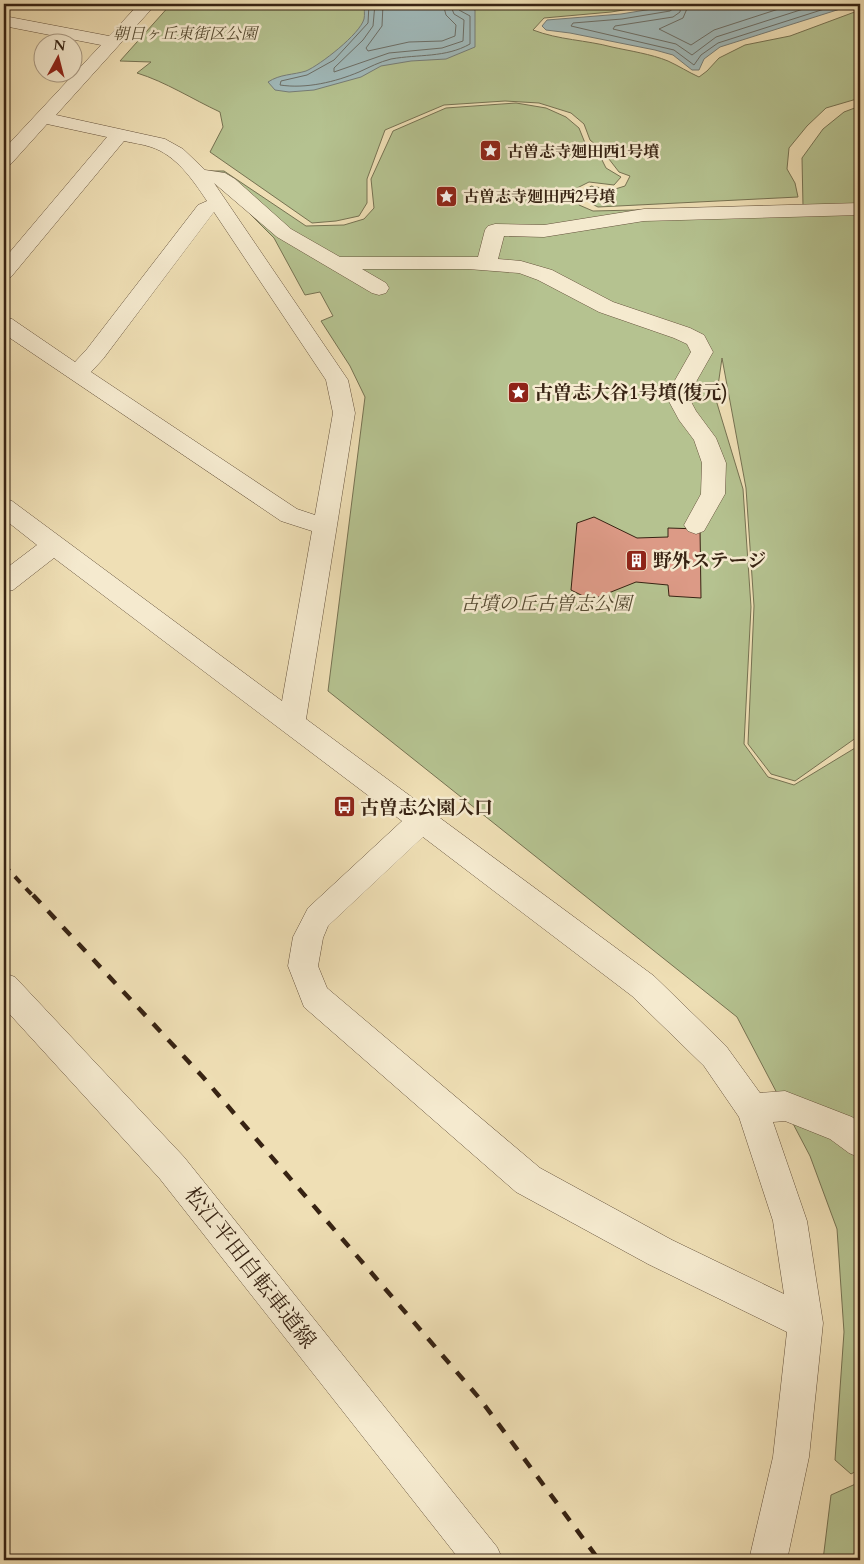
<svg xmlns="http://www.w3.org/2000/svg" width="864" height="1564" font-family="Cardo,'Noto Serif JP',serif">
  <rect width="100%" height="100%" fill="#efdfb5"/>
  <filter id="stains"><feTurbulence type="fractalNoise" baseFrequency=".004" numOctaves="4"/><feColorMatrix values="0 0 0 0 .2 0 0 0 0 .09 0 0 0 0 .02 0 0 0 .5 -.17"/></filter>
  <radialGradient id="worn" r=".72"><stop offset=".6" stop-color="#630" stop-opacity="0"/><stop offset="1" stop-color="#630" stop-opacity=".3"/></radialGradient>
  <path fill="#b5c290" stroke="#767252" d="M171,4H661L611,12L544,18L533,30C559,40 586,40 612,47C630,51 651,54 668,61C679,66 688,72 699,77L707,71L719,58L745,45L790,36L860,10V98L826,108L807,126L789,148L787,169L795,183L798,197L598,207L590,203L584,192L591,186L612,190L625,186L630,176L619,172L602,150L590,140L584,124L571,113L539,103L505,101L444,105L385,130L367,179V203L359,216L336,221L312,223L210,152L223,127L220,112C192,99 166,82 137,73L151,62L120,61Z
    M516,103L546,108L566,117L579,128L585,143L599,154L606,168L621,177L614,185L589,182L577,188L579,205L593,211L803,206L802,158L823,129L844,112L860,106V735L795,781L771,774L748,744L754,606L746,488L722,358L716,400L743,489L751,607L744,744L768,777L794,785L860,745V1469L851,1474L835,1460L844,1332L837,1229L810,1156L737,1017L328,691L365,397L350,366L321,321L333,316L320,292L305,295L274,238L207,171H224L306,226L344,225L364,219L374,208L371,179L393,131L446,108Z
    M860,1482V1560H823L831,1495Z"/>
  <path fill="#a0b9ba" stroke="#767d77" d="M364,4H456L475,10V47L446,59L411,61L381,66L361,77L314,90L289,92L275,90L268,82C280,74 293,75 306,71C320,65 360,34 364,19C365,15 364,8 364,4Z
    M683,4H856L720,47L704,59L699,70H692L673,55L655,50L570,33L546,30L542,26L547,20L621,14Z"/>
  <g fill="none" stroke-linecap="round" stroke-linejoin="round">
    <path stroke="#6c6e66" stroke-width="1" d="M369,4L368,23L334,60L307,75L281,81L280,85C306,89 335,82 359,72C370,67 379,62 391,59C419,54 445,58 470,44V16L459,10L457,4
      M375,4L373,26L363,40L334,68V72L389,53L442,48L463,41L464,20L454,14L450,4
      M383,4L382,26L366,48L368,51L409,42L442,41L455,36L456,25L446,15L443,4
      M675,4L674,8L670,11L622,19L573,23L571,26L674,50L694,65L701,55L718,43L840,4
      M681,4L680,12L673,17L615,26L613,29L676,44L692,55L716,37L819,4
      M689,4L683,18L659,29L691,45L714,30L794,4"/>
  </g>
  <path fill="#dc9a86" stroke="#372313" d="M594,517L637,538L668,537V528L700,529L701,598L669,596L668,585L636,582L591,600L571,590L577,523Z"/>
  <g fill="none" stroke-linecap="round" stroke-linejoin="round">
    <defs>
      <path id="minor" d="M139,4H156L56,115L165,139L183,149L205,170L225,173L235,179L291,229L340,257H478L485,230L488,226L495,224L544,225L644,209L860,203V215L644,221L544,237L504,236L498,259L521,261L552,270L613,302L690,328L704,335L713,352L688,396L696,411L716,438L726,463L725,494L704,531L696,534L688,531L684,525L701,494L702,463L694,440L679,420L666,396L691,352L687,344L674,338L599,312L538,280L519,273L468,269H362L386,283L389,288L386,293L379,295L372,293L277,237L214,183L348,380L355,413L306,719L654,976L726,1046L760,1093L785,1091L852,1117L860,1123V1158L849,1153L830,1139L785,1121L773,1122L807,1221L823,1323L809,1457L787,1560H749L773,1457L787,1332L648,1264L516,1192L304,1007L288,966L293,937L308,908L402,821L54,558L13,590L4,592V570L37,545L4,519V498L12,501L282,701L312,531L281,521L4,334V317L12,319L75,362L87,349L198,205L207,201C193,180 176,155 151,147C142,144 133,143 124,141L11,277L4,278V259L107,137L47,124L11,164L4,166V149L101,45L4,26V16L109,36ZM214,212L326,380L333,413L315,515L297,509L91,372L103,359ZM423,837L632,996L704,1066L739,1117L773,1221L784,1294L672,1240L540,1168L327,988L318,966L323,938L328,926Z
        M4,973L15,977L184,1157L497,1547L503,1560H460L160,1179L4,1008Z"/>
    </defs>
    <use href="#minor" stroke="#65523c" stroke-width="1"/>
    <use href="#minor" fill="#f5eacf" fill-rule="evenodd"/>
    <path stroke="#372313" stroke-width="4" stroke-dasharray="8 8" stroke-linecap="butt" d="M4,865L34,897"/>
    <path stroke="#372313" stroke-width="4.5" stroke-dasharray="11 11" stroke-linecap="butt" d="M33,895L202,1076L480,1399L599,1560"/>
  </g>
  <defs>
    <symbol id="sight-square" viewBox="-11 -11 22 22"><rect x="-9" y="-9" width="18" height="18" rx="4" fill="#8f2418" stroke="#f5eacf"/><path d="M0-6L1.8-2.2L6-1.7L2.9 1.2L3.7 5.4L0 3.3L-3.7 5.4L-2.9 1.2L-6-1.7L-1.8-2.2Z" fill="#fff"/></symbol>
    <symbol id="building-square" viewBox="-11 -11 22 22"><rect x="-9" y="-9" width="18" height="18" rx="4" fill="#8f2418" stroke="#f5eacf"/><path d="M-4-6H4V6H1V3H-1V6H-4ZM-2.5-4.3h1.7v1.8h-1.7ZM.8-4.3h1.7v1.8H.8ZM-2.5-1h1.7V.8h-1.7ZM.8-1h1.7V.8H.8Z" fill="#fff"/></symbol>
    <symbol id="bus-square" viewBox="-11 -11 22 22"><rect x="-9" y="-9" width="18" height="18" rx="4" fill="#8f2418" stroke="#f5eacf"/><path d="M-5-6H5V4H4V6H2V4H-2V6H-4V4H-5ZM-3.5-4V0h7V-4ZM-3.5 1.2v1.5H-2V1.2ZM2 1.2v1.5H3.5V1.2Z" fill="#fff"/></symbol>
  </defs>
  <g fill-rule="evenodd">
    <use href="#sight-square" x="478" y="138" width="25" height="25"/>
    <use href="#sight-square" x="434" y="184" width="25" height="25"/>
    <use href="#sight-square" x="506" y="380" width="25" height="25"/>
    <use href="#building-square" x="624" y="548" width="25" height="25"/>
    <use href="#bus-square" x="332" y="794" width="25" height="25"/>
  </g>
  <g text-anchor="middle" stroke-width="5" stroke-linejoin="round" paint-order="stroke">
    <g font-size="16" font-style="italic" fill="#564b32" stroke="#f5eacf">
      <text x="185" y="39">朝日ヶ丘東街区公園</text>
    </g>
    <g font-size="16" font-weight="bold" fill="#372313" stroke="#f5eacf" text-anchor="start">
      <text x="507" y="157">古曽志寺廻田西1号墳</text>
      <text x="463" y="202">古曽志寺廻田西2号墳</text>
    </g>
    <g font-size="19" font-weight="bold" fill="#372313" stroke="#f5eacf" text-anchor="start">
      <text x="534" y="399">古曽志大谷1号墳(復元)</text>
      <text x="653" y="567">野外ステージ</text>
      <text x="360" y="814">古曽志公園入口</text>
    </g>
    <g font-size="19" font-style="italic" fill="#564b32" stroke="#f5eacf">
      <text x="546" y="610">古墳の丘古曽志公園</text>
    </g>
    <g font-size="22" fill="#372313" stroke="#f5eacf">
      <text transform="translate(251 1267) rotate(52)" y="8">松江平田自転車道線</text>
    </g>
  </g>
  <rect width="864" height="1564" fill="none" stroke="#efdfb5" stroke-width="20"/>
  <rect x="5" y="5" width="854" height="1554" fill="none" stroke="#372313" stroke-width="2.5"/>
  <rect x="10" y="10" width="844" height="1544" fill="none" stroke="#372313"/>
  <g transform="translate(58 58) rotate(7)"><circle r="24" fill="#f5eacf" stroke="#a99a84"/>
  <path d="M0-4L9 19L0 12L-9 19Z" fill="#8f2418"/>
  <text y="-8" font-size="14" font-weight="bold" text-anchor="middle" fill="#372313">N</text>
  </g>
  <rect width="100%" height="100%" filter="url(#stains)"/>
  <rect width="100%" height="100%" fill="url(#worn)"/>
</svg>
